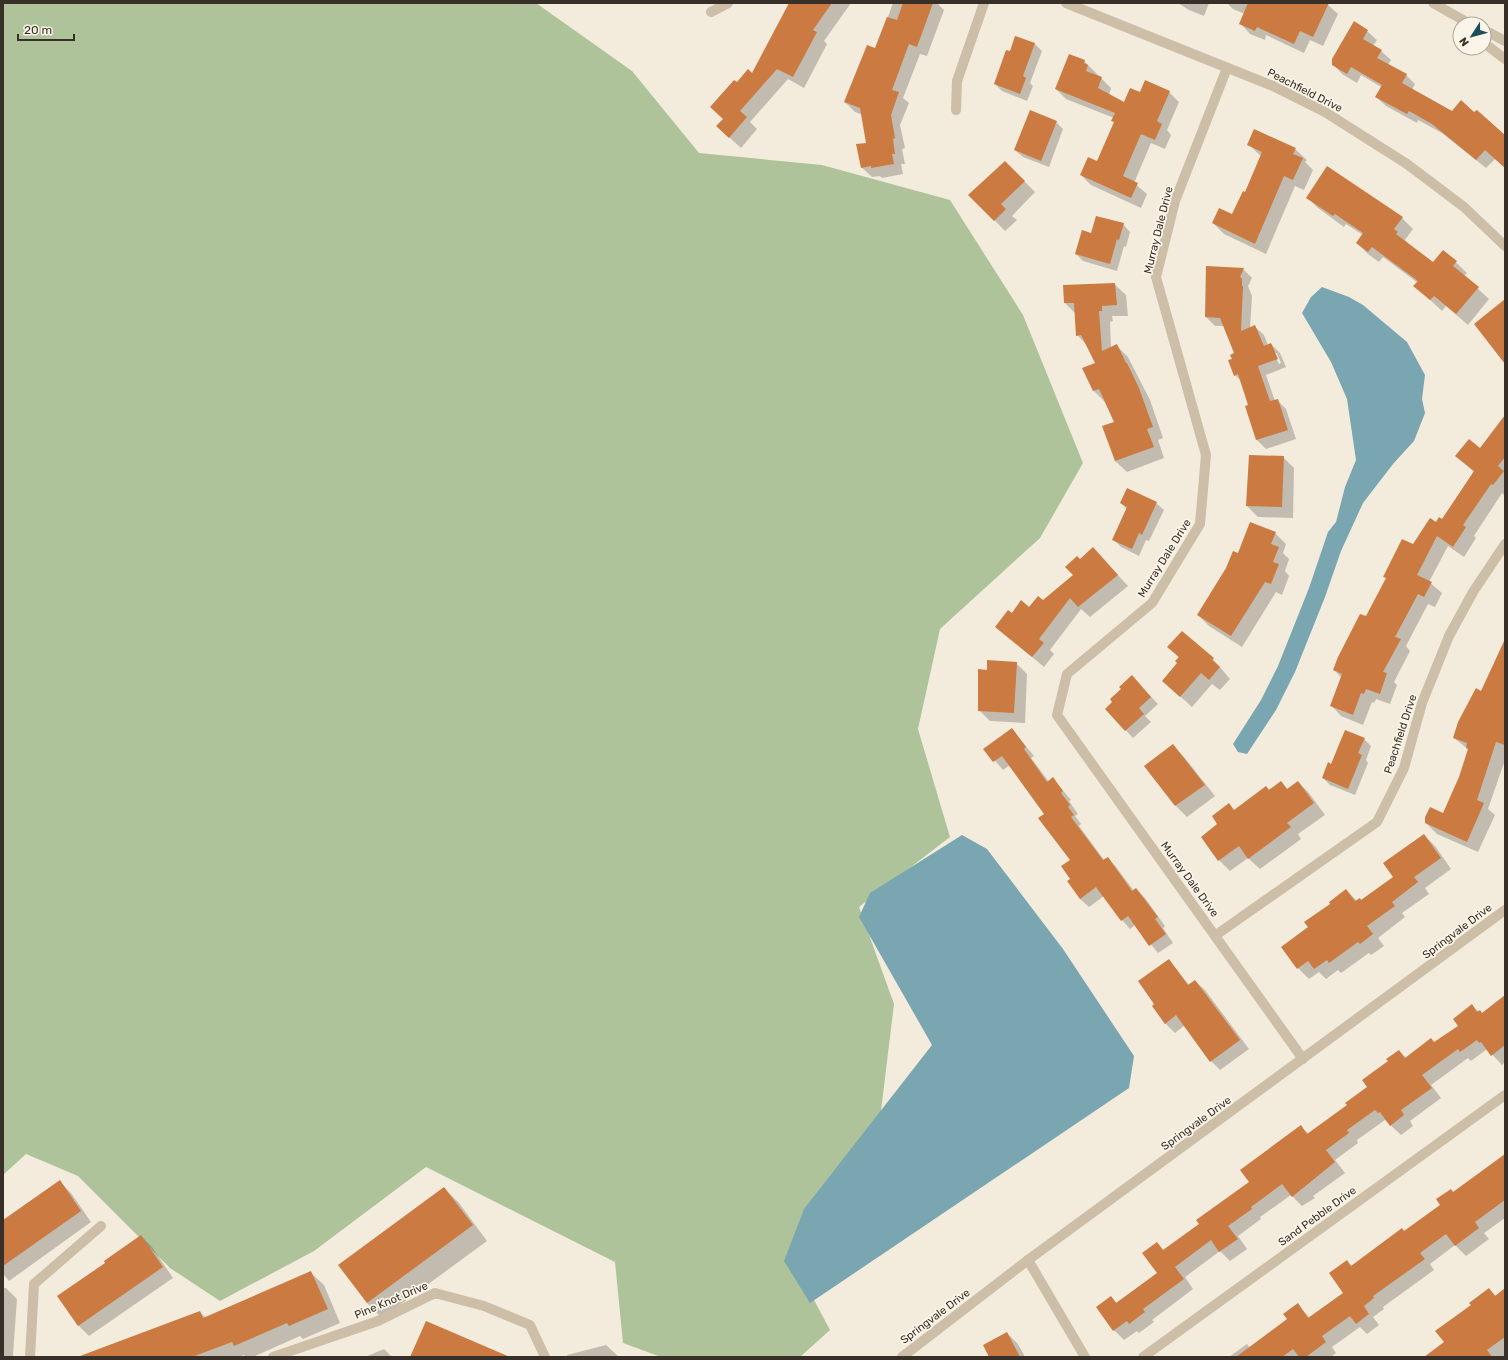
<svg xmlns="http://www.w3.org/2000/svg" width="1508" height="1360" font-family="Rubik,sans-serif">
  <rect width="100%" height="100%" fill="#f3ecdc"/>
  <path fill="#afc39b" d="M3,3H536L632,71L699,153L822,165L950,200L1023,315L1083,463L1040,538L940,629L918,729L950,837L859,907L894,1004L881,1111L790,1255L830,1330L800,1357H661L623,1343L615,1262L426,1167L314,1251L220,1301L170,1268L78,1176L26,1154L3,1175Z"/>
  <path fill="#79a6b1" d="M1322,287L1349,297L1363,305L1407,342L1425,375L1422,399L1425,413L1414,441L1393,464L1363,503L1341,551L1325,597L1295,672L1276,710L1247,754L1238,752L1233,744L1261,700L1278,666L1309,588L1328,532L1336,522L1345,487L1356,460L1347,399L1331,362L1302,313L1311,297Z
    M962,835L987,849L1063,949L1134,1056L1129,1088L810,1303L784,1261L804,1209L932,1045L859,917L870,893Z"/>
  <path fill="#0003" fill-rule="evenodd" d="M790,3H851L824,41L827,44L804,88L788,79L750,122L757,129L741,148L729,137L724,119L737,83L753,74Z
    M893,3H937L944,10L927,56L920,54L903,98L909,103L900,125L905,148L902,149L905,164H901L903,174L882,178L880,176L872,177L861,167L868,143L863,115L855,112L845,102L876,50Z
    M1178,3H1209L1204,16L1189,10Z
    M1227,3H1326L1338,14L1323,46L1310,40L1304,53L1266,35L1265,40L1250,34L1241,24L1245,14L1233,9Z
    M1367,31L1377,40L1373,46L1381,51L1391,60L1388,65L1406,75L1415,84L1412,90L1453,112L1475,114L1505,136V168L1495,159L1486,168L1442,133L1418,120L1417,123L1386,106L1376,97L1381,87L1361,75L1357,83L1342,74L1333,64Z
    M1035,44L1042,51L1030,83L1033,86L1027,101L1002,91L995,84L1010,52Z
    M1084,61L1111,88L1109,95L1125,104L1140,94L1169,92L1179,102L1167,130L1171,135L1165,149L1151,143L1134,183L1147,194L1141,208L1091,185L1081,175L1098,162L1115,123L1114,118L1066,99L1056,89Z
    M1056,122L1063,129L1049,167L1023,157L1015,150Z
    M1249,145L1295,149L1307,160L1305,162L1313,170L1304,190L1295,186L1266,254L1224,234L1213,223L1233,215L1245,193L1261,156Z
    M1005,162L1035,192L1012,216L1017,220L1005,231L970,195Z
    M1307,197L1402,218L1413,229L1405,240L1408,244L1433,264L1444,251L1467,273L1464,276L1489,299L1468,325L1446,306L1442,311L1415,286L1418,283L1383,257L1379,262L1368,254L1357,243L1363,235L1346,224L1344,227L1318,208Z
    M1123,224L1130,232L1126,247L1124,246L1117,271L1083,261L1076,254L1092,234Z
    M1243,269L1252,278L1248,286L1252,296L1250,329L1255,327L1264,335L1268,345L1271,344L1280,353L1286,367L1266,375L1275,401L1277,400L1286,409L1296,439L1266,449L1257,440L1247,406H1250L1242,382L1235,375L1233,359L1236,354L1225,326H1215L1206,317ZM1274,353H1277L1281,363L1279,364Z
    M1114,284L1126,295L1128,316H1112L1113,321L1110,322L1111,348L1117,346L1128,357L1150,400L1163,438L1158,440L1164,458L1127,472L1115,461V422L1105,402L1094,391L1084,369L1096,363L1088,346L1077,335L1076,314L1065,303Z
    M1505,432V493L1504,495L1502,493L1474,536L1476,538L1464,557L1448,546L1429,582L1442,593L1435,607L1428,604L1406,646L1410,651L1394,682L1397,685L1390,704L1376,699L1374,703L1372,702L1363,725L1341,716L1331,705L1342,678L1334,670L1366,617L1387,579L1384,576L1413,545L1437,523L1442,520L1474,472L1456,456L1480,449Z
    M1283,457L1294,468L1293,518L1258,517L1247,506Z
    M1121,503H1156L1164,510L1149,541L1146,540L1139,556L1121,547L1114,540L1127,510Z
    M1275,533L1286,544L1283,553L1289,559L1285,571L1289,576L1282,595L1276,592L1242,647L1209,626L1198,615Z
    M1080,560H1104L1128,586L1090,617L1081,609L1050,650L1054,654L1044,667L996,627L1012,614L1043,602L1074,575Z
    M1182,633L1213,659L1230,679L1220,690L1212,684L1192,707L1163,681L1179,663V658L1169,647Z
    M1505,651V760L1488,809L1495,815L1478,852L1437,834L1426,823L1444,814L1460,777L1469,750L1454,738Z
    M1016,663L1027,674L1025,723L990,721L979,710Z
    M1139,684L1158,704L1145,716L1151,722L1133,738L1106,709Z
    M1012,729L1034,756L1031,758L1049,782L1053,779L1071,800L1069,801L1078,814L1075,816L1081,824L1079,826L1104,860L1108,858L1116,867L1134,891L1136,889L1145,898L1165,926L1163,928L1173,943L1158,953L1135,925L1130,929L1122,920L1104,896L1089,907L1080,899L1072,879L1071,861L1046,814L1010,765L1003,770L985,749Z
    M1364,739L1371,746L1366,760L1368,763L1355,795L1330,785L1323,778L1332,765Z
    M1173,746L1184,757L1215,796L1187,817L1176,806L1145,766Z
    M1281,782L1288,790L1298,782L1309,793L1325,815L1298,834L1301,839L1260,869L1248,858L1230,871L1219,860L1235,811Z
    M1424,835L1435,846L1451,869L1425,888L1429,894L1402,913L1405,917L1378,938L1384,946L1371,955L1369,953L1341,973L1338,970L1326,979L1319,972L1309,979L1298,968L1309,927L1346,890L1357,901H1361L1394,877Z
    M1169,960L1189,985L1195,981L1205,990L1249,1049L1220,1070L1211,1061L1185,1025L1175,1033L1165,1023L1156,1004Z
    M1505,997V1062L1502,1065L1487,1049L1471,1061L1468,1058L1431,1085L1441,1098L1410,1121L1413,1126L1401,1135L1385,1120L1357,1140L1358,1143L1335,1160L1345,1173L1313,1196L1315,1198L1302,1206L1291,1195L1260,1217L1261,1219L1238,1236L1247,1249L1230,1261L1220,1251L1185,1277L1193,1289L1152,1320L1154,1322L1139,1333L1137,1331L1124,1340L1114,1330L1097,1307L1111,1297L1117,1303L1158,1273L1157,1243L1164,1251L1201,1224L1250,1182L1301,1127L1309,1134L1348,1105L1369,1088L1399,1051L1406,1058L1435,1043L1459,1026L1472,1006L1482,1014Z
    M1505,1155V1218L1484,1233L1489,1239L1466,1256L1455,1245L1430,1264L1434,1270L1383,1307L1384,1309L1373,1317L1379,1325L1367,1334L1360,1327L1332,1347L1336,1353L1331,1357H1229L1247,1344L1250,1348L1289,1320L1298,1305L1310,1318L1345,1293L1347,1262L1352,1266L1404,1232L1442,1205L1453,1193Z
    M60,1182L71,1193L91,1222L9,1281L3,1274V1221Z
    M444,1188L459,1203L487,1241L382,1318L367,1303L340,1265Z
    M141,1236L152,1247L173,1278L89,1336L78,1325L107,1263Z
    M310,1272L324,1285L340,1323L303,1339L300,1336L253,1357H246L244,1355L239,1357H79L200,1312L206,1318Z
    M3,1288H6L17,1299L13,1355L15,1357H3Z
    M1489,1289L1496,1296L1505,1289V1357H1425L1445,1343L1472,1305Z
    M1007,1333L1018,1344L1025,1357H991Z
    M606,1345L619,1357H568L567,1355Z
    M384,1349L392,1357H365Z"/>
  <path fill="#cb7a42" d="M789,3H832L813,30L817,32L793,77L777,69L740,111L747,117L729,138L716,126L723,119L710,107L734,80L737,82L748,69L752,73Z
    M903,3H933L917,47L909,44L892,90L899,92L891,115L895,138L893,139L895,154H892L894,164L871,168V166L861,168L856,144L866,143L860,108L844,102L867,45L875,48L887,17L897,20Z
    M1248,3H1329L1313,37L1300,31L1294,44L1257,27L1255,31L1239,24Z
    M1354,21L1368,30L1363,39L1382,50L1377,58L1407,74L1402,83L1452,111L1461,100L1474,112L1477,110L1505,135V168L1485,150L1476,160L1432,124L1409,111L1407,114L1375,97L1382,85L1351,67L1347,74L1332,65V59Z
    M1015,36L1035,43L1023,76L1026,78L1020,94L994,84L1006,50L1010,51Z
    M1069,54L1085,60L1084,63L1088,65L1086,71L1102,77L1098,88L1124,102L1130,88L1140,92L1145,80L1170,91L1157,121L1162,124L1155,140L1141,134L1123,176L1138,183L1131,198L1080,175L1088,157L1097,161L1114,122L1111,121L1115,113L1055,89Z
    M1030,110L1057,121L1041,161L1014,150Z
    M1254,129L1296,148L1293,154L1303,158L1293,180L1284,176L1255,244L1212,223L1219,208L1232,214L1243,191L1245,192L1262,152L1247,145Z
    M1005,161L1025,181L1001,204L1006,209L994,221L968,195Z
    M1327,166L1403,217L1394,229L1398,232L1396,234L1433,262L1443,250L1457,261L1453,266L1479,287L1456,314L1434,296L1430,300L1413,286L1418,281L1372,247L1368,252L1356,243L1363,233L1335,214L1333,216L1306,198Z
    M1096,216L1124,223L1119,240L1117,239L1110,264L1075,254L1082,230L1091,233Z
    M1206,266L1244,268L1240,277L1242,279V286H1243L1241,331L1255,325L1264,346L1271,343L1278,359L1258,366L1270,401L1278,399L1288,430L1256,440L1245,406L1248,405L1238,374L1234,376L1228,360L1232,359L1230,355L1234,353L1220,318L1205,317Z
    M1115,283L1117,305L1102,306V311H1099L1102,351L1117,344L1126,363H1127L1139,388L1153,427L1147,429L1154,447L1115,461L1102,426L1114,422L1099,389L1093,391L1082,368L1095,363L1081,335L1076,336L1074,303H1064L1063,285Z
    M1505,299V364L1474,324Z
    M1505,415V457L1498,466L1504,471L1493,485L1491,484L1463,525L1466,527L1453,547L1437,536L1417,575L1432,582L1424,597L1418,594L1395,637L1401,639L1383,672L1387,673L1380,694L1366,689L1364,694L1361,693L1353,715L1330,706L1342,674L1333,670L1338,657L1360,614L1366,616L1386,578L1383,577L1402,539L1413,544L1430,518L1436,522L1439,517L1442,519L1474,471L1455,456L1469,439L1480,448Z
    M1249,455L1284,456L1282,507L1246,506Z
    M1127,488L1157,502L1142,535L1139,533L1132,549L1112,540L1127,507L1120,503Z
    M1250,522L1276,532L1271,544L1279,547L1273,562L1279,564L1271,584L1265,582L1231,636L1197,615L1226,568L1233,551L1238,553Z
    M1093,547L1118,575L1078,607L1070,598L1039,639L1044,643L1032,657L995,627L1008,610L1012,613L1021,600L1029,607L1038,596L1043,600L1073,575L1065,567L1077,556L1080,559Z
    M1182,631L1214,658L1212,660L1220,667L1209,680L1201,673L1180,697L1162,681L1177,663L1175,661L1179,657L1167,647Z
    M1505,639V745L1496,742L1477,800L1484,803L1467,842L1425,823V817L1430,807L1443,813L1459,777L1468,749L1466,748L1467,743L1453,738L1458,722L1476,688L1481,691Z
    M987,660L1017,662L1014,713L978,711V669L987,670Z
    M1132,675L1151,697L1139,708L1144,714L1125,731L1105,709L1112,702L1110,699L1121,689L1119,687Z
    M1012,728L1026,747L1024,749L1047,782L1053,777L1063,791L1061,793L1070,805L1068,807L1074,815L1071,817L1103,860L1108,857L1132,891L1136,888L1158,917L1155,919L1166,934L1149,946L1128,916L1121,921L1096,887L1080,899L1067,881L1070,879L1061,866L1070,860L1038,818L1044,814L1002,756L993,762L983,749Z
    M1345,730L1365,738L1358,753L1362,755L1348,789L1322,778L1328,762L1331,764Z
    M1173,744L1205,785L1175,806L1144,766Z
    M1281,781L1287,789L1298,781L1314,803L1287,823L1291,827L1248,859L1239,846L1218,861L1201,837L1217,824L1212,816L1229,803L1234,810L1266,786L1269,790Z
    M1424,834L1441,858L1414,877L1418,882L1392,902L1395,906L1367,926L1373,934L1360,944L1358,942L1329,963L1327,960L1314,969L1308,961L1297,969L1281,947L1308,927L1304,922L1330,904L1329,902L1333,899L1346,889L1355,901L1360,898L1361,900L1393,877L1383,863Z
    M1169,959L1188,985L1195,980L1240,1040L1210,1062L1176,1015L1165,1024L1152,1006L1154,1004L1138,981Z
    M1505,995V1045L1491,1056L1481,1042L1479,1043L1477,1040L1460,1052L1458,1049L1422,1075L1432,1088L1401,1110L1404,1115L1390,1126L1380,1112L1378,1113L1375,1110L1347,1130L1349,1133L1326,1150L1335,1162L1292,1197L1282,1184L1251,1207L1252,1209L1228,1226L1238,1239L1219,1252L1211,1240L1175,1267L1184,1279L1143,1309L1145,1312L1129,1324L1127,1321L1113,1331L1096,1307L1111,1296L1116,1303L1157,1273L1142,1253L1157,1242L1163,1250L1199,1224L1196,1220L1249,1182L1240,1170L1301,1125L1307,1134L1347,1105L1345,1103L1367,1087L1362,1080L1388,1061L1386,1059L1399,1050L1405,1058L1431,1038L1434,1042L1458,1026L1453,1019L1472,1004L1477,1012L1480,1010L1482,1013Z
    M1505,1154V1200L1475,1222L1479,1228L1455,1246L1446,1234L1420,1253L1425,1259L1373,1296L1374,1298L1364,1306L1369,1314L1356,1324L1350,1316L1322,1336L1326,1342L1306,1357H1299L1293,1349L1282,1357H1236L1287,1319L1283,1314L1298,1303L1308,1318L1343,1293L1329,1273L1347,1260L1351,1266L1402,1228L1404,1231L1440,1205L1436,1199L1451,1189L1453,1192Z
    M60,1180L81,1211L3,1266V1220Z
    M444,1187L473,1225L367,1303L338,1265Z
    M141,1235L163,1267L78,1326L57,1296L105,1263L104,1261Z
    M311,1271L328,1309L289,1326L287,1323L234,1346L232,1342L192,1357H81L80,1356L200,1311L203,1318Z
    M1489,1288L1495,1296L1505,1288V1337L1487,1350L1492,1357H1424L1444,1342L1435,1331L1471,1305L1469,1303Z
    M426,1321L510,1357H410Z
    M1007,1332L1020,1357H989L983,1345Z"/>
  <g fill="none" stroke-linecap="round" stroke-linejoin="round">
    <path stroke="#ccbea7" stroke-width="10" d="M1066,3L1273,86L1325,112L1407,164L1464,207L1505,246
      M711,12L728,3
      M1227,68L1175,201L1156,277L1206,455L1200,524L1152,603L1067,674L1057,715L1303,1059
      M956,110L957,81L984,3
      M1216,935L1377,822L1404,768L1422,703L1449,636L1473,592L1505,544
      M1028,1260L1085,1357
      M30,1357L34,1284L101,1226
      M273,1357L378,1321L435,1293L484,1306L530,1325L545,1357
      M1143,1357L1505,1095"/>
    <path stroke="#ccbea7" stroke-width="10" d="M1433,3L1470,24
      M1484,30L1505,41
      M1484,43L1505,59
      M902,1357L1028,1260L1505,910"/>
  </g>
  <g text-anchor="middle" stroke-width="3.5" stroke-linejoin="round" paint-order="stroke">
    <g font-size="11" fill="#382f28" stroke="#faf5e8">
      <text transform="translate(1305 90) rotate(27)" y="4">Peachfield Drive</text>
      <text transform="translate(1158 230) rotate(-76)" y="4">Murray Dale Drive</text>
      <text transform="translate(1164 558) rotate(-58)" y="4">Murray Dale Drive</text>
      <text transform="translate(1400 734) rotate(-72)" y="4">Peachfield Drive</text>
      <text transform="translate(1190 879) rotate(54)" y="4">Murray Dale Drive</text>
      <text transform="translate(1457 931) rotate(-37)" y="4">Springvale Drive</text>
      <text transform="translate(1196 1123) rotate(-36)" y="4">Springvale Drive</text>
      <text transform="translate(1317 1216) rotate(-36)" y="4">Sand Pebble Drive</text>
      <text transform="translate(391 1300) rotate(-23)" y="4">Pine Knot Drive</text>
      <text transform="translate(935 1316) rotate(-37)" y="4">Springvale Drive</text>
    </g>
  </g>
  <rect width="1508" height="1360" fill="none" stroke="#382f28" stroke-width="8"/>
  <g transform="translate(1472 36) rotate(234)"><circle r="19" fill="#faf5e8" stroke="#aca69b"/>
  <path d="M0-3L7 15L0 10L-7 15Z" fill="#1b4d5b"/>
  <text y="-6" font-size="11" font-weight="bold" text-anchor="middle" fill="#382f28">N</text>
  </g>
  <path d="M18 34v6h56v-6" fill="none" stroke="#382f28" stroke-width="2"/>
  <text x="24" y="34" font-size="12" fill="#382f28" stroke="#faf5e8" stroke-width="3" paint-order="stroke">20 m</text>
</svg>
